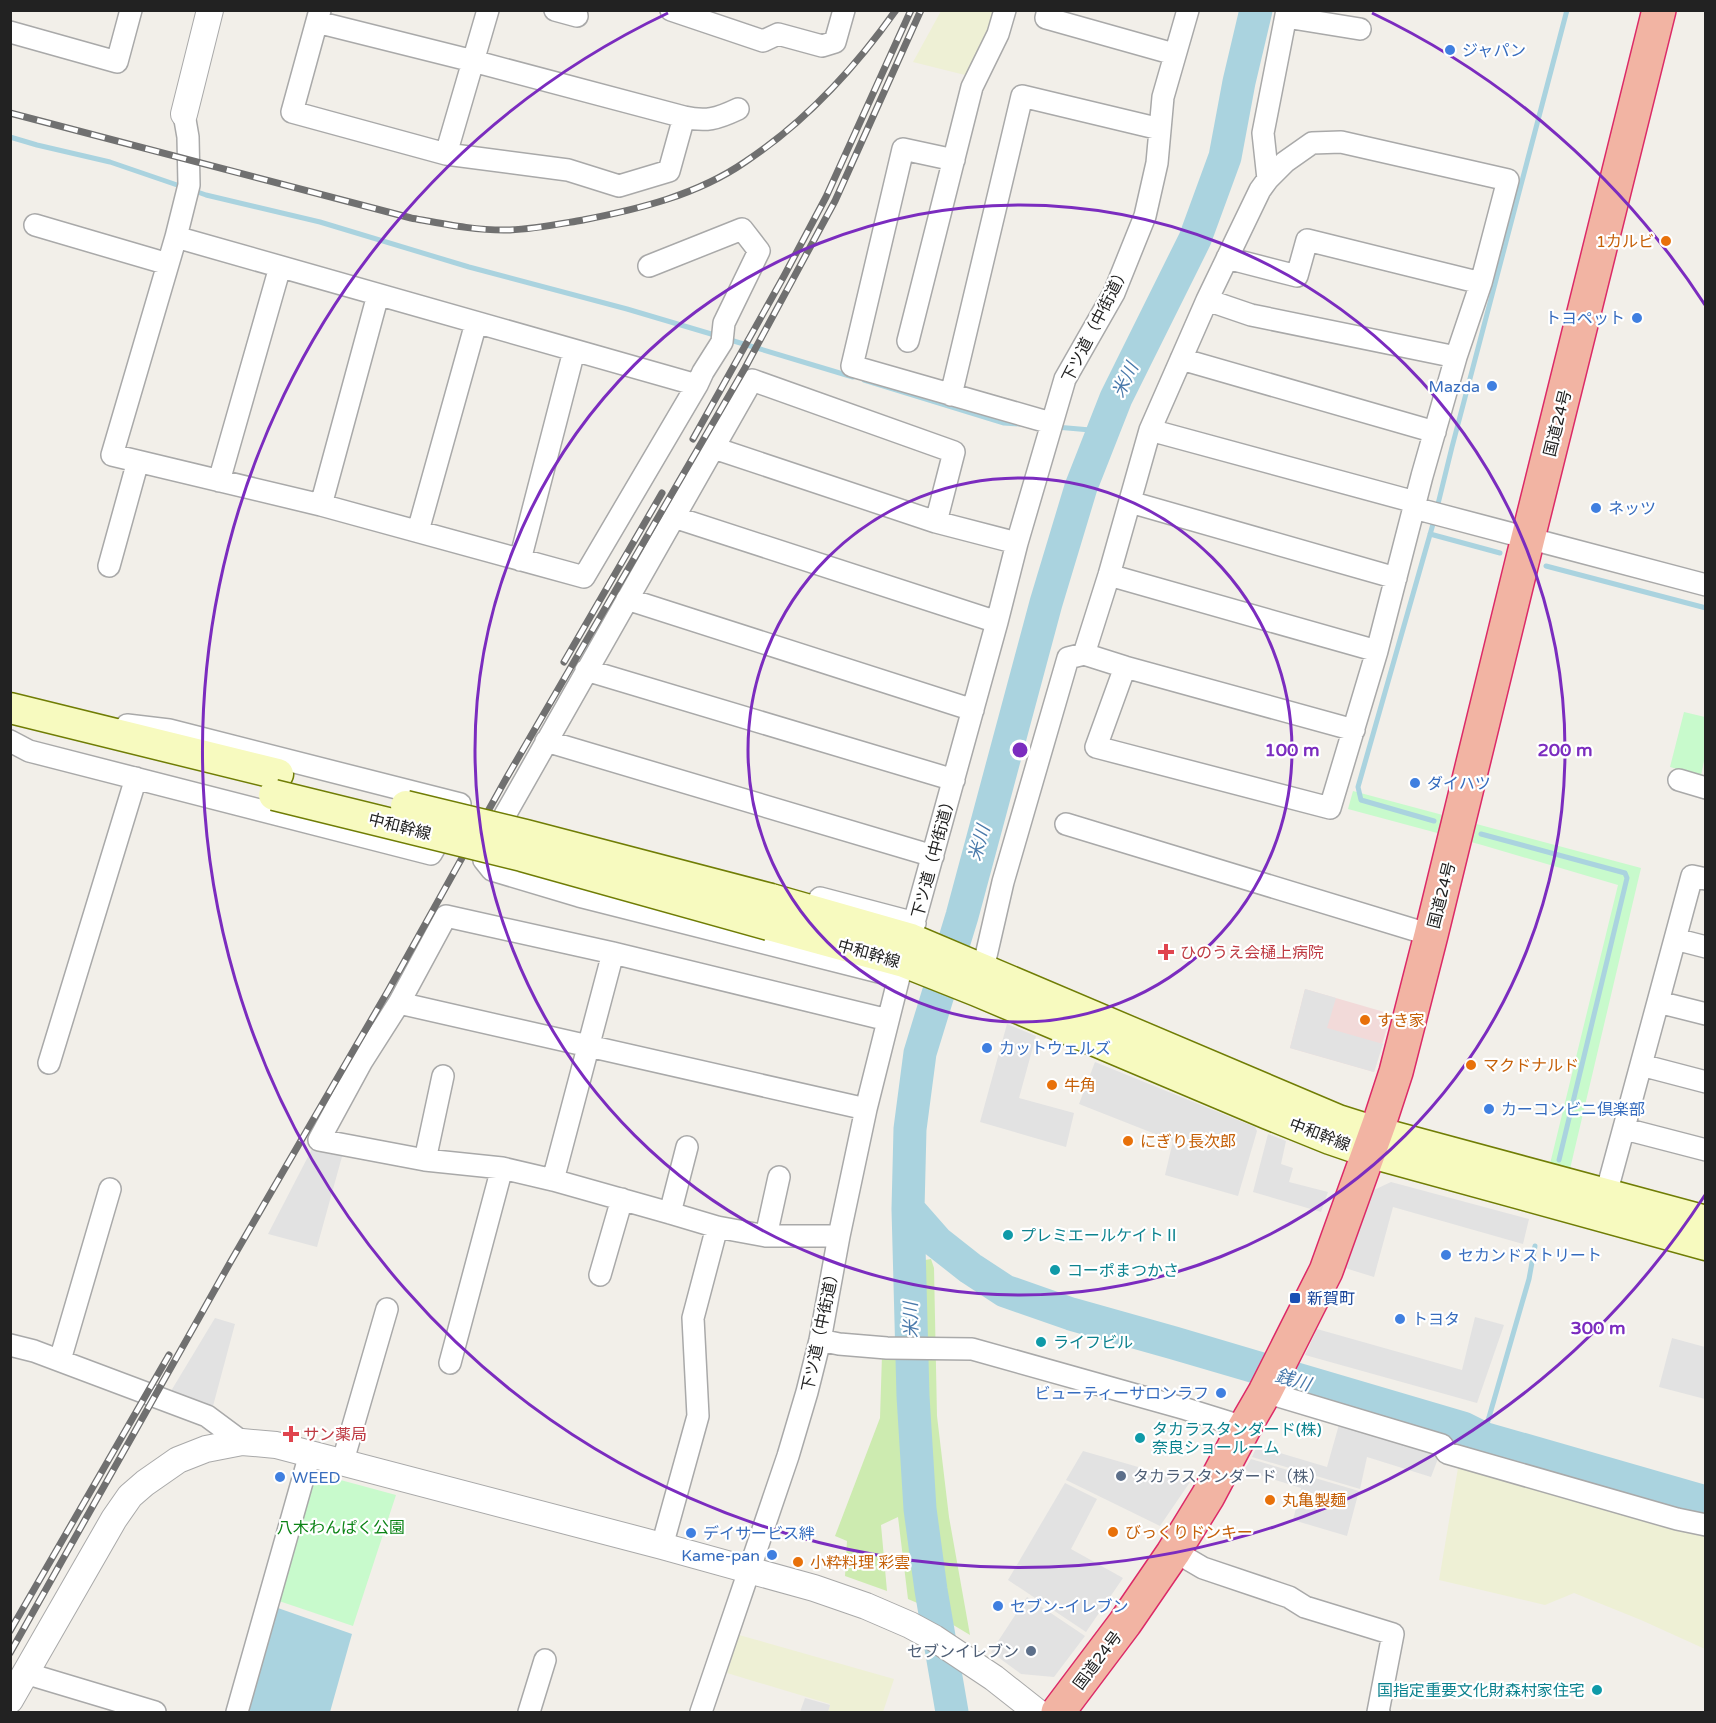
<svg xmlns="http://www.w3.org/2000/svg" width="1716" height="1723" font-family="'Varela Round','Noto Sans JP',sans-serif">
  <rect width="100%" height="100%" fill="#f2efe9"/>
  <path fill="#f2dad9" d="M1305,989L1391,1014L1374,1072L1290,1048Z"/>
  <path fill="#eef0d5" d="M941,11H997L993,27L965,75L913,62Z
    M1458,1468L1705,1534V1649L1641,1620L1574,1593L1545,1605L1439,1580Z
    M739,1635L894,1679L883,1712H828L830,1704L727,1673Z"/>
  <path fill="#cdebb0" d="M931,1259L934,1268L937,1416L949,1517L970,1635L945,1620L937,1583L924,1491L918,1298L925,1260Z
    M882,1355L901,1356L905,1477L922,1605L908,1599L898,1517L881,1525L887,1591L845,1576L847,1541L835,1536L880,1418Z"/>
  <path fill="#c8facc" d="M1684,712L1705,717V756L1701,776L1670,767Z
    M1353,791L1641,868L1570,1169L1550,1164L1618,885L1482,845L1348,809Z
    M322,1475L396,1495L353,1626L276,1600L311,1482Z"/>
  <path fill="#e2e2e2" d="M1305,989L1336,998L1327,1028L1383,1044L1374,1072L1290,1048Z
    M1007,1024L1036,1036L1019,1098L1074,1113L1066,1147L980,1122Z
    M1095,1062L1255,1127L1257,1131L1238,1196L1165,1175L1173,1141L1079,1104Z
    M1268,1134L1286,1141L1281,1164L1293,1168L1289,1182L1328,1192L1321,1212L1253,1192Z
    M314,1145L343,1153L317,1247L268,1234Z
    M1391,1182L1529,1219L1523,1244L1393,1207L1374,1277L1345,1268L1374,1190Z
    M1475,1317L1504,1325L1477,1403L1305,1355L1317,1329L1462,1370Z
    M215,1318L235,1324L213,1406L168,1396Z
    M1672,1338L1705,1347V1399L1659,1387Z
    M1340,1421L1435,1447L1439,1456L1431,1477L1367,1457L1360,1489L1252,1457L1257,1446L1327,1467Z
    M1083,1451L1190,1482L1160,1526L1066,1480Z
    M1251,1459L1359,1491L1347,1536L1293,1520L1301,1488L1244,1470Z
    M1065,1483L1097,1499L1071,1549L1123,1578L1086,1632L1008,1580Z
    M1027,1597L1085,1636L1054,1677L1021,1674L991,1652Z
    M805,1698L830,1705L828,1712H800Z"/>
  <path fill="#aad3df" d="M275,1607L352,1634L330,1712H244Z"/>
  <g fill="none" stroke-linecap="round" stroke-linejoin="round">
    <path stroke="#aad3df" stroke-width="5" d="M10,137L37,145L110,162L183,187
      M192,190L206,195L320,222L469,267L627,309L718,336
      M727,339L853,377
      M864,380L1004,423L1020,424
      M1056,427L1102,431
      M1437,508L1452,447L1567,10
      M1430,534L1500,553
      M1546,566L1706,608
      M1434,821L1361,800L1358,787L1435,517
      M1481,834L1625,873L1627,878L1559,1160
      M1483,1438L1529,1279L1535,1246"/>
    <path stroke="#aad3df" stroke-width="33" d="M908,1209L937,1242L970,1268L1005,1291L1071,1314L1174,1343L1463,1428L1483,1438L1706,1502
      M952,1712L931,1590L920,1509L913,1396L908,1209L910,1129L920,1053L962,916L1046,603L1081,487L1116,398L1195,239L1225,157L1239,82L1256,10"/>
    <defs>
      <path id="minor" d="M320,10L292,112L446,154L488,10
        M555,10L577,16
        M671,10L763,41L778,34L822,46L835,42L844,10
        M1048,10L1046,18L1174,54
        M1286,17L1360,29
        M317,22L473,61L684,117L669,171L619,186L568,170L446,154
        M10,32L117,62L131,10
        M684,117C706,122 717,119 738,109
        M954,160L903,149L852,366L1051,423
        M1268,179L1263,133L1287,10
        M35,225L168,264
        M176,237L697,385L584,577L321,505L112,455L176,237L189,185L188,137L184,114
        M1227,258L1297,276L1307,240L1481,283
        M649,266L742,229L759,251L724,323L722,342L703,372L697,385
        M1207,300L1251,315L1456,357
        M908,341L972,87L998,34L1005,10
        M1181,359L1435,432
        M951,395L1022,96L1160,129
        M1150,430L1415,502
        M714,448L936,522L1017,543
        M219,481L280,267
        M1130,502L1396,578
        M321,505L378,295
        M1414,508L1706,585
        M674,517L997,622
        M418,531L476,323
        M520,560L574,351
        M109,566L138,461
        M1109,575L1377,651
        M627,599L973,710
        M1125,667L1354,730
        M586,670L954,780
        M10,741L29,751L431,854L460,804L169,730L127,725
        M546,741L933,856
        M1679,780L1706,788
        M505,815L752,380L954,452L936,522
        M1066,824L1431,935
        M494,838L484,860L492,870L579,896L899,977
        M820,898L915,923
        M1675,939L1706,947
        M983,969L1003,882L1068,658L1084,654L1125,667L1096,747L1330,808L1377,651L1422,476L1456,357L1481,283L1508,180L1341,142L1312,143L1285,162L1268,179L1260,190L1207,300L1150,430L1109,575L1084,654
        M1658,1002L1692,876L1706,879
        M399,1003L866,1109
        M49,1063L136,778
        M1641,1065L1706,1082
        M1625,1129L1706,1150
        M425,1160L443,1076
        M553,1180L613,953
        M1606,1194L1658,1002L1706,1014
        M670,1213L687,1147
        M766,1236L779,1177
        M839,1236H766L717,1227L670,1213L553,1180L502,1168L425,1160L319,1140L362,1061L399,1003L446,916L613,953L888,1020
        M600,1275L622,1199
        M820,1340L839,1344L887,1348L972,1349L1186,1409L1231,1423L1243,1430
        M10,1345L34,1351L207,1416L242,1442
        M60,1360L110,1189
        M450,1363L502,1168
        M1265,1392L1442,1445L1447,1453L1677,1519L1706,1525
        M342,1464L387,1309
        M662,1546L698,1416L693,1318L717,1227
        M1173,1553L1186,1558L1203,1568L1289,1597L1305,1607L1393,1634L1378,1712H1379
        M25,1673L155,1712
        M237,1712L310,1454
        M529,1712L545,1660
        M701,1712L788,1456L807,1392L820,1340L839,1236L866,1109L899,977L997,622L1017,543L1065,379L1114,293L1145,216L1157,163L1163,97L1188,10"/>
      <path id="tertiary" d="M184,114L210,10
        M10,1700L114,1519L130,1496L145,1483L178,1460L206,1449L242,1442L276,1445L662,1546L814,1588L866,1606L910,1625L934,1638L994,1678L1037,1712"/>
      <path id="secondary" d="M10,708L278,774
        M771,899L911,939L1338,1120L1376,1132L1706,1221
        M769,925L904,962L977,991L1268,1114L1330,1139L1368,1152L1706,1245"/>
      <path id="trunk" d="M1058,1712L1125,1623L1173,1553L1208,1496L1243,1430L1265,1392L1326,1271L1380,1121L1396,1072L1431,935L1524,554L1659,10"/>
    </defs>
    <use href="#minor" stroke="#a9a9a9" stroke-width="24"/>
    <use href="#tertiary" stroke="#a9a9a9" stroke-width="28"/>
    <use href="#secondary" stroke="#707d05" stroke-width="33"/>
    <use href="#trunk" stroke="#dc2a67" stroke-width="36"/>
    <use href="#minor" stroke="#fff" stroke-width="21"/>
    <use href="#tertiary" stroke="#fff" stroke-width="26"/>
    <use href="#secondary" stroke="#f7fabf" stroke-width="30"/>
    <use href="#trunk" stroke="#f2b4a3" stroke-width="33"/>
    <defs>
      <path id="rail" d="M10,113L411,218C444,224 477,231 510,230C535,229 559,224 583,220C639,209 697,195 745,162C804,123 855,68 896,10
        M693,439L784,276L826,197L911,10
        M564,662L662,493
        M10,1631L169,1355
        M10,1653L231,1261L388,991L507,777L745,368L835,201L921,10"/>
    </defs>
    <use href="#rail" stroke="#707070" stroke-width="7"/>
    <use href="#rail" stroke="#fff" stroke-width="4.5" stroke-dasharray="14" stroke-linecap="butt"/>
    <defs>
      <path id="secondary-bridge" d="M274,795L522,856L769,925
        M406,806L526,835L771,899"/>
    </defs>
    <use href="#secondary-bridge" stroke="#707d05" stroke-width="33" stroke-linecap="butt"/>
    <use href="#secondary-bridge" stroke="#f7fabf" stroke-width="30"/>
  </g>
  <g fill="none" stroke="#7b2cbf" stroke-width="3">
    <circle cx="1020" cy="750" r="272"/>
    <circle cx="1020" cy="750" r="545"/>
    <path d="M1705 1195A817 817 0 1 1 668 13M1372 13A817 817 0 0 1 1705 305"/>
  </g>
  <g fill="#3f7fe0" stroke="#fff" stroke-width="2">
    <circle cx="1450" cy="50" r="6"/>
    <circle cx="1637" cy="318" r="6"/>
    <circle cx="1492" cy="386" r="6"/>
    <circle cx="1596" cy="508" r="6"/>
    <circle cx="1415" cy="783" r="6"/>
    <circle cx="987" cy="1048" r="6"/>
    <circle cx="1489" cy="1109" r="6"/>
    <circle cx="1446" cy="1255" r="6"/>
    <circle cx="1400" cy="1319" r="6"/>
    <circle cx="1221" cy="1393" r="6"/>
    <circle cx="280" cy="1477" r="6"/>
    <circle cx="691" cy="1533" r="6"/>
    <circle cx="772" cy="1555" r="6"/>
    <circle cx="998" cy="1606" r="6"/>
  </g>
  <g fill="#e8710a" stroke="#fff" stroke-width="2">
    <circle cx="1666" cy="241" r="6"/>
    <circle cx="1365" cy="1020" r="6"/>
    <circle cx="1471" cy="1065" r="6"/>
    <circle cx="1052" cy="1085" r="6"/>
    <circle cx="1128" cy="1141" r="6"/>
    <circle cx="1270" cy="1500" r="6"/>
    <circle cx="1113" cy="1532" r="6"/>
    <circle cx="798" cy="1562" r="6"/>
  </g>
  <g fill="#e0444e" stroke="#fff" stroke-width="2">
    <path d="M1163 943h6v6h6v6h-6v6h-6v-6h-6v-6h6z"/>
    <path d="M288 1425h6v6h6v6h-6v6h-6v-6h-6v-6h6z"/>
  </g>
  <g fill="#0f9aa8" stroke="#fff" stroke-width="2">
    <circle cx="1008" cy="1235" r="6"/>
    <circle cx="1055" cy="1270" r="6"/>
    <circle cx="1041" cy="1342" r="6"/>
    <circle cx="1140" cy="1438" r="6"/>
    <circle cx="1597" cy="1690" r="6"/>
  </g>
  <rect fill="#1a4fb4" stroke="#fff" stroke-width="2" x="1289" y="1292" width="12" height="12" rx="3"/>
  <g fill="#5c6f8a" stroke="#fff" stroke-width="2">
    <circle cx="1121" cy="1476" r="6"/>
    <circle cx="1031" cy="1651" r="6"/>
  </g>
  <g text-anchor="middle" stroke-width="4.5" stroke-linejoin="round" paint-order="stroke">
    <g font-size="16" fill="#366cbe" stroke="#fff" text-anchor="start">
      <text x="1462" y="56">ジャパン</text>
      <text x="1625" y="324" text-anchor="end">トヨペット</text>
      <text x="1480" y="392" text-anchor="end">Mazda</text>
      <text x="1608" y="514">ネッツ</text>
      <text x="1427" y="789">ダイハツ</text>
      <text x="999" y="1054">カットウェルズ</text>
      <text x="1501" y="1115">カーコンビニ倶楽部</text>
      <text x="1458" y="1261">セカンドストリート</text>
      <text x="1412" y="1325">トヨタ</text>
      <text x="1209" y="1399" text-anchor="end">ビューティーサロンラフ</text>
      <text x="292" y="1483">WEED</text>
      <text x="703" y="1539">デイサービス絆</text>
      <text x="760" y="1561" text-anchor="end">Kame-pan</text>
      <text x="1010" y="1612">セブン-イレブン</text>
    </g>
    <g font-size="16" fill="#c56008" stroke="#fff" text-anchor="start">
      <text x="1654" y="247" text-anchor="end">1カルビ</text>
      <text x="1377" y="1026">すき家</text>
      <text x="1483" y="1071">マクドナルド</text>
      <text x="1064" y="1091">牛角</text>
      <text x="1140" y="1147">にぎり長次郎</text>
      <text x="1282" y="1506">丸亀製麺</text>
      <text x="1125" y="1538">びっくりドンキー</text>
      <text x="810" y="1568">小粋料理 彩雲</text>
    </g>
    <g font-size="16" fill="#222" stroke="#fff">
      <text transform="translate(1095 324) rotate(-63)" y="6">下ツ道（中街道）</text>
      <text transform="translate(1557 423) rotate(-76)" y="6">国道24号</text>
      <text transform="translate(400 826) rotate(14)" y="6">中和幹線</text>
      <text transform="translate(933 856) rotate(-75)" y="6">下ツ道（中街道）</text>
      <text transform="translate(1441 895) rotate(-76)" y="6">国道24号</text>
      <text transform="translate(869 953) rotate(16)" y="6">中和幹線</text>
      <text transform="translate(1320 1134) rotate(21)" y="6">中和幹線</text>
      <text transform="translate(820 1329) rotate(-78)" y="6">下ツ道（中街道）</text>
      <text transform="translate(1097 1660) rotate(-53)" y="6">国道24号</text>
    </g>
    <g font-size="16" fill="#be3a42" stroke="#fff" text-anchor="start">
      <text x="1180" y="958">ひのうえ会樋上病院</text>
      <text x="303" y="1440">サン薬局</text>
    </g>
    <g font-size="16" fill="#0d838f" stroke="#fff" text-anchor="start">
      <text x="1020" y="1241">プレミエールケイトⅡ</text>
      <text x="1067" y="1276">コーポまつかさ</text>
      <text x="1053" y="1348">ライフビル</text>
      <text x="1152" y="1435">タカラスタンダード(株)<tspan x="1152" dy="18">奈良ショールーム</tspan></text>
      <text x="1585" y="1696" text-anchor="end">国指定重要文化財森村家住宅</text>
    </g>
    <g font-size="16" fill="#164399" stroke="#fff" text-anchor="start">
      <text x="1307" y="1304">新賀町</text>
    </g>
    <g font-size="16" fill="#4e5e75" stroke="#fff" text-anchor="start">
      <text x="1133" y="1482">タカラスタンダード（株）</text>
      <text x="1019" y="1657" text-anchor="end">セブンイレブン</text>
    </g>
    <g font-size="16" fill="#0c8416" stroke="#fff">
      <text x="341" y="1533">八木わんぱく公園</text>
    </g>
    <g font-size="18" font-style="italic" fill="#4a7aab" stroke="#fff">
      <text transform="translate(1125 380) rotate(-64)" y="6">米川</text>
      <text transform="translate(979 843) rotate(-74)" y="6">米川</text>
      <text transform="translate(911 1320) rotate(-91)" y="6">米川</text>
      <text transform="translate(1293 1380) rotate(16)" y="6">銭川</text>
    </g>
  </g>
  <circle cx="1020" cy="750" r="9" fill="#7b2cbf" stroke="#fff" stroke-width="3"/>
  <g font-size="18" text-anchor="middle" font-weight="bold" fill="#7b2cbf" stroke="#fff" stroke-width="4.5" stroke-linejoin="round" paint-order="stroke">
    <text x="1292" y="756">100 m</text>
    <text x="1565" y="756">200 m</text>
    <text x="1598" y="1334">300 m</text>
  </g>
  <rect width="1716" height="1723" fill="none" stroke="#222222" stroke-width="24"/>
</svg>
